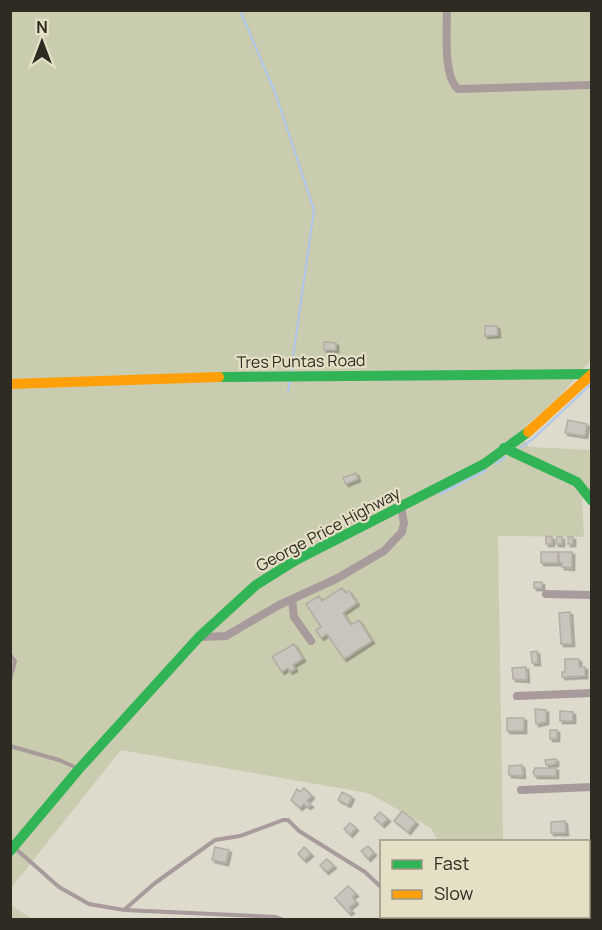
<svg xmlns="http://www.w3.org/2000/svg" width="602" height="930" font-family="Manrope,sans-serif">
  <defs>
    <filter id="shadow"><feDropShadow dx="2.5" dy="2.5" stdDeviation="0" flood-color="#0004"/></filter>
  </defs>
  <rect width="100%" height="100%" fill="#dedbcd"/>
  <path fill="#c9ccae" d="M11,11H591V360L560,396L527,425L524,439L529,447L591,450V498L582,499L584,537L498,536L503,841H438L431,828L368,793L121,750L11,888Z
    M10,905H11L32,919H11Z"/>
  <g fill="none" stroke-linecap="round" stroke-linejoin="round">
    <path stroke="#afc6ec" stroke-width="2" d="M240,10L276,95L314,210L291,371
      M288,392L290,380
      M520,448L533,439L591,384
      M496,464L505,457
      M440,494L486,470"/>
  </g>
  <path fill="#c9c4bc" stroke="#b4ada5" stroke-width="1.5" filter="url(#shadow)" d="M485,326H497L498,335L485,336Z
    M324,342L336,343V350H324Z
    M568,420L587,424L585,436L565,433Z
    M356,473L358,479L346,484L343,478Z
    M546,536L552,537V544H546Z
    M557,537H562V544H556Z
    M568,537H573V544H568Z
    M541,552H558V563H541Z
    M559,552H572V568L562,567V563H559Z
    M534,582H542V588H534Z
    M342,588L346,593L349,591L357,603L343,613L351,625L359,620L372,641L344,659L327,634L321,638L316,630L321,627L306,604L319,596L322,601Z
    M570,612L572,644H561L559,613Z
    M294,644L303,659L293,665L295,669L290,672L288,668L282,672L272,657Z
    M537,651L538,663H532L531,652Z
    M565,659H579V667H585V676L562,677V672H565Z
    M526,667L527,680L513,679L512,668Z
    M535,709L546,710V722L536,724Z
    M560,711L573,712V721H560Z
    M507,718H524V731H507Z
    M550,730H557V739H550Z
    M556,759V764L546,765L545,760Z
    M522,765L523,776L509,775V766Z
    M535,768H556V776H535L533,773Z
    M304,788L312,796L307,801L311,805L308,807L304,804L300,808L291,800L297,789L300,792Z
    M342,792L352,797L348,805L338,800Z
    M402,811L416,822L408,832L394,821Z
    M380,812L388,819L382,825L374,818Z
    M565,821L566,833H551V822Z
    M350,823L356,828L350,835L344,829Z
    M368,846L374,853L368,859L361,851Z
    M215,847L229,850L226,863L212,860Z
    M304,847L311,854L304,860L298,854Z
    M327,859L334,866L326,872L320,865Z
    M348,886L356,894L352,897L356,902L349,908L352,911L349,913L335,898Z
    M547,916H561V920H547Z"/>
  <g fill="none" stroke-linecap="round" stroke-linejoin="round">
    <path stroke="#a99a9c" stroke-width="4" d="M10,655L15,661L10,680
      M10,746L59,760L75,767
      M16,849L59,887L89,904L124,910L276,917L284,920
      M124,910L155,883L215,840L240,836L283,820H288L299,831L365,872L382,888
      M384,920L388,916"/>
    <path stroke="#a99a9c" stroke-width="8" d="M447,10C447,30 443,76 458,89L592,85
      M546,594L592,595
      M292,599L294,617L311,641
      M201,637L226,636L279,605L336,579L384,551L402,532L404,523L401,507
      M517,696L592,693
      M521,790L592,787
      M588,890H592"/>
    <path stroke="#30b455" stroke-width="10" d="M219,377L592,374
      M504,448L577,482L592,501
      M10,851L79,769L199,637L256,585L296,560L484,464L528,432"/>
    <path stroke="#ff9f0a" stroke-width="10" d="M10,384L219,377
      M528,432L592,374"/>
  </g>
  <g text-anchor="middle" stroke-width="4.5" stroke-linejoin="round" paint-order="stroke">
    <g font-size="16" fill="#2d2b22" stroke="#e5dfc6">
      <text transform="translate(301 361) rotate(-1)" y="6">Tres Puntas Road</text>
      <text transform="translate(328 529) rotate(-28)" y="6">George Price Highway</text>
    </g>
  </g>
  <rect width="602" height="930" fill="none" stroke="#2d2b22" stroke-width="24"/>
  <rect x="380" y="840" width="210" height="78" fill="#e5dfc6" stroke="#9b9784" stroke-width="1.5"/>
  <rect x="392" y="860" width="30" height="9" fill="#30b455" stroke="#9b9784" stroke-width="1.5"/>
  <text x="434" y="870" font-size="18" fill="#2d2b22">Fast</text>
  <rect x="392" y="890" width="30" height="9" fill="#ff9f0a" stroke="#9b9784" stroke-width="1.5"/>
  <text x="434" y="900" font-size="18" fill="#2d2b22">Slow</text>
  <g transform="translate(42 42)" stroke="#e5dfc6" stroke-width="4.5" paint-order="stroke">
  <path d="M0-4.5L10 22L0 15L-10 22Z" fill="#2d2b22"/>
  <text y="-9" font-size="16" font-weight="bold" text-anchor="middle" fill="#2d2b22">N</text>
  </g>
</svg>
